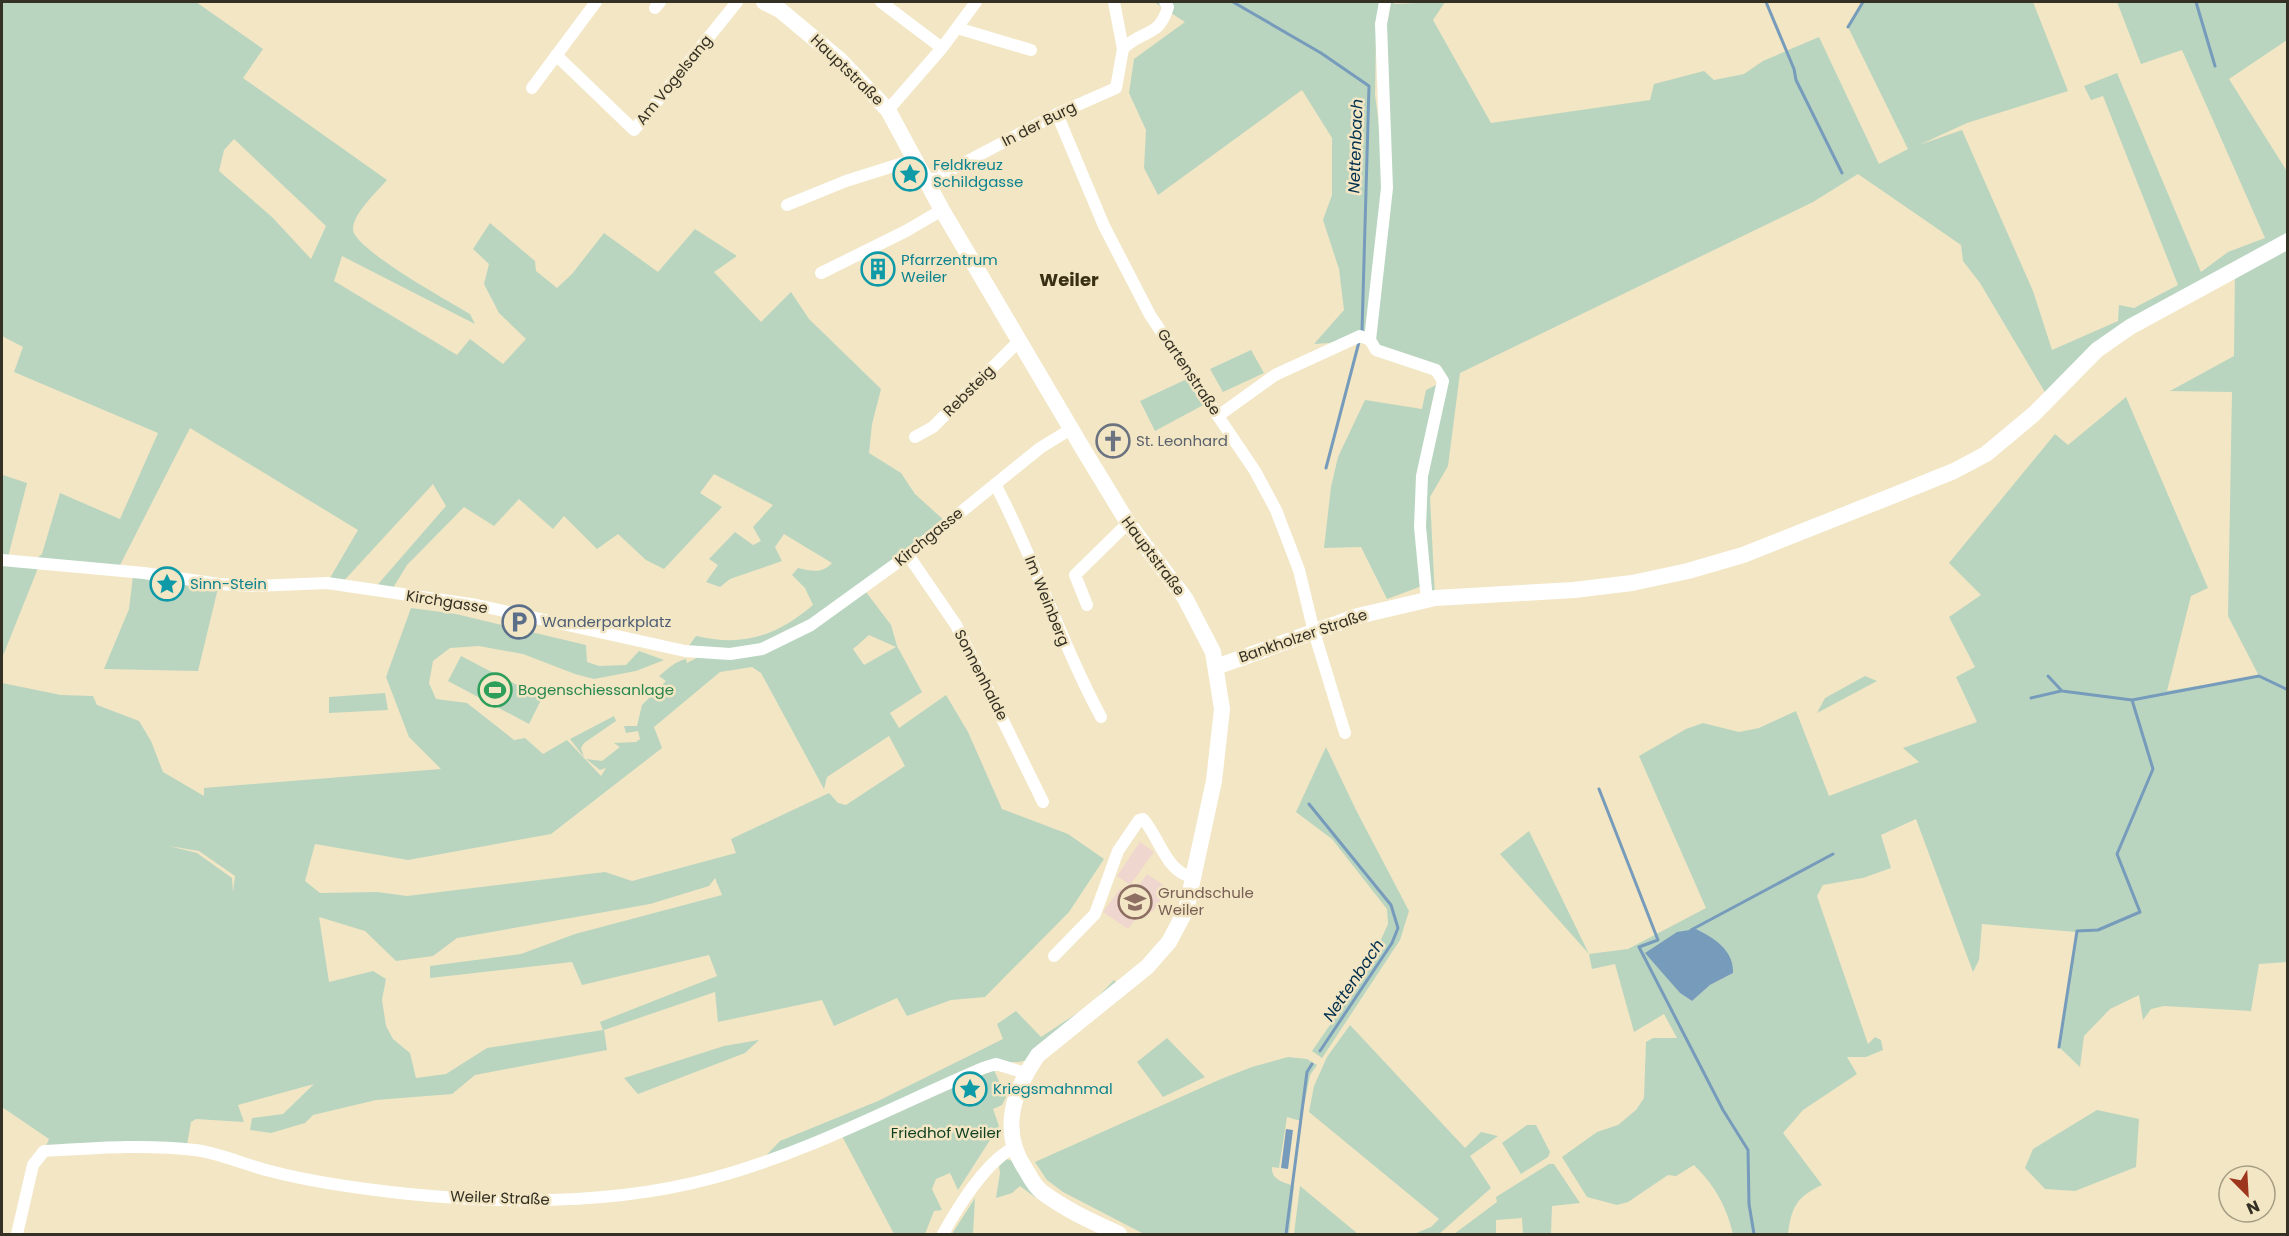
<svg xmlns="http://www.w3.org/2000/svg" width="2289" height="1236" font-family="Poppins,sans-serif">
  <rect width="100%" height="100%" fill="#f2e6c4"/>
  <path fill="#efd6ce" d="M1140,842L1154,852L1130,885L1117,876Z
    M1147,874L1169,889L1152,912L1144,907L1128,929L1103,912L1120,889L1131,897Z"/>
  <path fill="#b9d5c0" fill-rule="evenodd" d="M2,2H196L263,49L243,78L387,180C377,192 354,212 353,229C352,248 450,302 470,314L475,324L342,256L334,281L457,355L470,339L503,364L526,339L499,313L484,284L489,264L473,249L490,223L535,261L536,271L557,288L572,274L604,233L658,272L695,229L737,256L714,272L761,322L791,292L809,319L881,389L872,424L869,453L901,473L915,494L947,523L863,588L891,625L897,646L922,692L890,713L899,728L946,695L968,732L1002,809L1068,834L1104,859L1069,912L985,997L951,1000L907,1016L897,998L834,1026L822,1000L718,1022L715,992L604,1030L607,1050L475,1075L452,1094L376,1100L313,1115L305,1123L271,1133L250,1130L252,1118L283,1114L314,1084L238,1105L244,1122L196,1119L191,1122L187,1145L44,1151L49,1139L2,1107V683L61,695L93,696L97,705L139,721L151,741L163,772L204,796V788L441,769L409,737L386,677L411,608L456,614L586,645L587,662L599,666L626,665L639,651L664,660L636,671L594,679L575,674L523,654L479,646L450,648L433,661L429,683L436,699L467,703L514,740L525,738L543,754L567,740L601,776L606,768L600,770L586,759L602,761L620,747L614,743L636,742L640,739L638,731L626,733L624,726H637L642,705L666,681L659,676C668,669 674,662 686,659L687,663L706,653L685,651L696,636C743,647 777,636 813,605L805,588L792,575L798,568C812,571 822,574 832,563L784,534L775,547L782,561L730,579L720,587L706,582L718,565L709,559L735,532L753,545L761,541L753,527L773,505L714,474L700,493L722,507L664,569L646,560L618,534L597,549L564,516L553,529L519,499L494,526L464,507L407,565L390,593L373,590L446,506L433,484L340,585L327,583L358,530L190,428L117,571L40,563L2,658L3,475L27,483L7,561L31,563L42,554L60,493L120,519L158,433L14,372L23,347L2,336ZM234,139L326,226L311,259L272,217L219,171L224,150ZM869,635L896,647L864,665L853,649ZM752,667L761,673L824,789L827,777L889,736L905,766L846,805L838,803L829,793L731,839L736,853L632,881L605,872L407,896L377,892L320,893L305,881L315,844L408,860L551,834L662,748L654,727L720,672ZM169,846L199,851L235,876L233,892L232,878L197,853ZM715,878L722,895L575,934L521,954L430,966V978L572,962L582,985L709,955L717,976L600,1022L603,1030L487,1048L446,1074L416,1078L410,1053L393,1039L386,1026L382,1000L386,979L373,971L329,982L319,917L365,931L396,961L433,956L457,938L650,904L709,886Z
    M1154,2H1393L1394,4L1445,2L1433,20L1491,123L1650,100L1654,84L1704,71L1714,80L1744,74L1763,61L1819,37L1879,164L1908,149L1848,27L1862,2H2033L2068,91L1967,123L1919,145L1962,130L2033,291L2052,350L2118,321L2119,305L2134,308L2178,285L2103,96L2091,100L2084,86L2117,73L2201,272L2228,252L2265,238L2182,50L2141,64L2117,2H2287V40L2229,79L2288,173V962L2259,964L2251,1011L2164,1006L2151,1009L2143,1020L2139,995L2110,1009L2084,1036L2080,1067L2059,1047L2076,932L1982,924L1979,960L1973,972L1916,819L1881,835L1891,868L1863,878L1823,885L1817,896L1868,1044L1875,1037L1881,1040L1883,1050L1866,1057H1847L1857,1074L1803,1110L1783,1133L1822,1185C1797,1196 1791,1208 1788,1234H1733C1726,1205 1715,1186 1694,1165L1676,1176L1668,1175L1628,1202L1617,1205L1587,1197L1562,1157L1597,1132L1618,1125L1636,1110L1644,1098L1646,1042L1653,1038H1677L1664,1014L1634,1032L1615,964L1592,969L1589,954L1500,854L1529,831L1589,954L1628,949L1706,908L1639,756L1686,729L1703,723L1739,732L1759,728L1796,711L1829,796L1919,762L1903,748L1977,722L1956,677L1975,667L1949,617L1981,595L1949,563L2055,434L2068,445L2126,397L2208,588L2191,596L2167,691L2259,676L2228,616L2232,392L2170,391L2234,356L2235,270L2130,327L2049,399L1980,283L1963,261L1961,245L1858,174L1813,202L1460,373L1448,466L1430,497L1435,598L1422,586L1387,599L1361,547L1324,548L1331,487L1338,457L1365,400L1422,409L1426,390L1442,382L1436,370L1376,350L1370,340L1314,344L1344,310L1339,269L1323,220L1332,195V138L1302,90L1158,195L1144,168L1146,130L1129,93L1134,59L1185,22ZM1376,36L1386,178L1375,95ZM1733,973L1710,985L1692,1001L1680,993L1667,977Z
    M1251,350L1264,373L1223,392L1210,369Z
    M1191,377L1207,403L1155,431L1140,401Z
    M133,576L219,584L198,671L104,669L129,609Z
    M461,656L542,698L529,724L448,681Z
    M1865,676L1877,681L1817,713L1825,698Z
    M385,693L388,710L329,713V697Z
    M614,716L616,721L584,743L581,748L584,757L570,739Z
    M1326,747L1356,810L1409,911L1400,940L1322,1058L1312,1051L1366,973L1388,924L1387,909L1332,839L1296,812Z
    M1114,980L1118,984L1028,1060L1019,1062H988L758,1164L780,1141L878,1101L1003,1039L997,1024L1016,1011L1041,1037L1091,1004Z
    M1350,1025L1465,1148L1481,1132L1498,1136L1470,1156L1491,1188L1439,1234H1414L1431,1227L1439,1219L1309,1112L1314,1086L1327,1057Z
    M1167,1038L1205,1077L1163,1097L1137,1062Z
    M759,1040L745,1053L638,1094L624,1078L724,1046Z
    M1288,1057L1307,1059L1317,1065L1310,1075L1301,1121L1287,1117L1279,1168L1272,1167C1271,1180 1284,1182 1294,1186L1289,1234H1144L1063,1192L1047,1180L1035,1162L1221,1079L1252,1067Z
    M994,1070L1006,1097L1002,1105L993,1109L999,1126L958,1190L950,1173L936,1179L932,1189L942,1210L934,1211L925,1234H894L842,1136Z
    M2097,1110L2139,1119L2136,1167L2075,1191L2045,1189L2025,1168L2033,1149Z
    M1527,1125H1536L1550,1152L1548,1157L1521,1174L1502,1143Z
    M1007,1159L1014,1162L1036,1198L1020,1186L1012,1193L996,1198L1000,1173L999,1166Z
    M1549,1164H1554L1580,1203L1552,1206L1551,1234H1523L1522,1218L1496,1220V1234H1454L1497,1202L1496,1197Z
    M1300,1186L1358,1234H1294Z
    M975,1198L973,1234H952Z"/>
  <path fill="#779bbb" d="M1696,929C1714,938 1734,950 1733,973L1710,985L1692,1001L1680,993L1645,953L1677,932Z
    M1286,1129L1293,1130L1288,1169L1281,1168Z"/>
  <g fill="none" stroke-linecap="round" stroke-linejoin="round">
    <path stroke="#779bbb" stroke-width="3" d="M1233,2L1321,53L1369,86L1362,331
      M1766,2L1794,69L1796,80L1842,173
      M2196,2L2215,66
      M1848,27L1863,2
      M1326,468L1359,342
      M2048,676L2062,691L2132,700
      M2031,698L2061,691
      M1599,789L1658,940L1639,947L1723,1110L1748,1150L1749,1204L1754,1234
      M1309,804L1391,905L1398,928L1392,943L1320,1051
      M1691,930L1833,854
      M2059,1047L2077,931L2098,930L2140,912L2117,854L2153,769L2132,700L2259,676L2288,690
      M1286,1234L1307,1072L1312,1064"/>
    <path stroke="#fff" stroke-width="12" d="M881,2L942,48
      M655,8L660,2
      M957,28L1031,50
      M1123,49C1141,29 1159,39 1168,7L1165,2
      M556,55L634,130L737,2
      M532,88L596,2
      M888,110L942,48L976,2
      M1057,114L1104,226L1150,315L1255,471L1276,510L1299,570L1314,632L1345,733
      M928,182L1057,114L1116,88L1123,49L1114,2
      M787,205L846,181L916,159
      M821,273L906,231L942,210
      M1370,340L1376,350L1436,370L1443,381L1422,476L1420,527L1427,600
      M1218,416L1275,375L1360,336L1370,340L1387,188L1381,24L1385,2
      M915,437L933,427L1020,340
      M995,484C1035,559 1060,641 1101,717
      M908,555L956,625L1043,802
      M2,560L144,573L219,584L253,586L327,583L477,605L685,651L730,654L762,649L811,625L908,555L1040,448L1071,429
      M1087,605L1075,575L1128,523
      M1054,956L1095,914L1118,851L1139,820L1143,819C1159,836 1167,876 1195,877
      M17,1234L33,1165L44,1151C95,1148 145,1144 195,1150C220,1153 245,1165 270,1171C315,1183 362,1189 409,1194C508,1204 617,1204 713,1178C807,1153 894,1106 983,1068L996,1064L1025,1073
      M943,1234C958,1207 987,1160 1015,1147"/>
    <path stroke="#fff" stroke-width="16" d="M764,2L780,10L840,60L888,110L942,210L1083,449L1128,523L1185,598L1213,652L1222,709L1214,781L1186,910L1169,942L1147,967L1038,1055C1013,1091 999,1131 1026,1170C1030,1177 1035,1187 1042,1192C1066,1210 1093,1222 1119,1234
      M1216,667L1358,616L1435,598L1574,590L1632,583L1688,571L1743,555L1897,494L1954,471L1986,454L2034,414L2097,350L2130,327L2288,241"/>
  </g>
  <defs>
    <symbol id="sight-ring" viewBox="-11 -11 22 22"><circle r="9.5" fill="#f2e6c4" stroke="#0f9aa8" stroke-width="1.5"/><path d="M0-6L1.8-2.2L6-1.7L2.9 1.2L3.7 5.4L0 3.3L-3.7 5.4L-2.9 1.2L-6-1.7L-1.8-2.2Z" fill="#0f9aa8"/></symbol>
    <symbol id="building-ring" viewBox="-11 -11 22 22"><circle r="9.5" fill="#f2e6c4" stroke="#0f9aa8" stroke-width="1.5"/><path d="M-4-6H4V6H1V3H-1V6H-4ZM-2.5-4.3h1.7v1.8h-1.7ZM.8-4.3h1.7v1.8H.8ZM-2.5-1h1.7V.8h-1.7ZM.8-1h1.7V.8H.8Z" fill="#0f9aa8"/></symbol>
    <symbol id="church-ring" viewBox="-11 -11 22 22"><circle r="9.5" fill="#f2e6c4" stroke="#6b7280" stroke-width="1.5"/><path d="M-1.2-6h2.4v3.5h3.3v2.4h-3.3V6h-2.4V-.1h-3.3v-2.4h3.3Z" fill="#6b7280"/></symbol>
    <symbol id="parking-ring" viewBox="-11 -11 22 22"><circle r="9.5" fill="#f2e6c4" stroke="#5c6f8a" stroke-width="1.5"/><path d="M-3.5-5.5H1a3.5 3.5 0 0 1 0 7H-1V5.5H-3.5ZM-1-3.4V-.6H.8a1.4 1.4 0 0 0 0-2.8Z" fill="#5c6f8a"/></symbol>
    <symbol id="stadium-ring" viewBox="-11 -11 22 22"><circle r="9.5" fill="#f2e6c4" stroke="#2e9e5b" stroke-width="1.5"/><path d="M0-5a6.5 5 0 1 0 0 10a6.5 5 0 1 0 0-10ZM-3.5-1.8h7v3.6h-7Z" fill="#2e9e5b"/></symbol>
    <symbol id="school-ring" viewBox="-11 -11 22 22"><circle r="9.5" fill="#f2e6c4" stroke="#8d6e63" stroke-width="1.5"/><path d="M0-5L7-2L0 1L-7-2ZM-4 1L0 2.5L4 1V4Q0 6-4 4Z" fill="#8d6e63"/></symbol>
  </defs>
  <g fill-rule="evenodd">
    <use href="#sight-ring" x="891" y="155" width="38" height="38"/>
    <use href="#building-ring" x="859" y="250" width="38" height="38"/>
    <use href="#church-ring" x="1094" y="422" width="38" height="38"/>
    <use href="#sight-ring" x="148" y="565" width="38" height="38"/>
    <use href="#parking-ring" x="500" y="603" width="38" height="38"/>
    <use href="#stadium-ring" x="476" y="671" width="38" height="38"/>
    <use href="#school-ring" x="1116" y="883" width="38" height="38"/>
    <use href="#sight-ring" x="951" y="1070" width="38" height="38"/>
  </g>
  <g text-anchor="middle" stroke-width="5" stroke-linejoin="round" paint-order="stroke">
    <g font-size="15" fill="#343023" stroke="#f2e6c4">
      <text transform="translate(847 70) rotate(44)" y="5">Hauptstraße</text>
      <text transform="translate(674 80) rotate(-51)" y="5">Am Vogelsang</text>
      <text transform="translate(1039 124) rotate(-27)" y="5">In der Burg</text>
      <text transform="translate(1189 372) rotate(56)" y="5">Gartenstraße</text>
      <text transform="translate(969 391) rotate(-45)" y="5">Rebsteig</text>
      <text transform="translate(929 537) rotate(-39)" y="5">Kirchgasse</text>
      <text transform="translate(1153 556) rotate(53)" y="5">Hauptstraße</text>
      <text transform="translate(1047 601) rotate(68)" y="5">Im Weinberg</text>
      <text transform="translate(447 602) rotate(9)" y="5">Kirchgasse</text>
      <text transform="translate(1303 636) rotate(-19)" y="5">Bankholzer Straße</text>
      <text transform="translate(981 675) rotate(63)" y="5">Sonnenhalde</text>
      <text transform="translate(500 1198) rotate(2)" y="5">Weiler Straße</text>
    </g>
    <g font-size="15" fill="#0d838f" stroke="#f2e6c4" text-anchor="start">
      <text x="933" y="170">Feldkreuz<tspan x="933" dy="17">Schildgasse</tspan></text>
      <text x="901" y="265">Pfarrzentrum<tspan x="901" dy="17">Weiler</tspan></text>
      <text x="190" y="589">Sinn-Stein</text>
      <text x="993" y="1094">Kriegsmahnmal</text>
    </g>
    <g font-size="15" fill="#5b616d" stroke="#f2e6c4" text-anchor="start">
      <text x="1136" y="446">St. Leonhard</text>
    </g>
    <g font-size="15" fill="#4e5e75" stroke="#f2e6c4" text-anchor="start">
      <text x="542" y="627">Wanderparkplatz</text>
    </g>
    <g font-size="15" fill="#27864d" stroke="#f2e6c4" text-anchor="start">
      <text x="518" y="695">Bogenschiessanlage</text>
    </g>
    <g font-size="15" fill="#785e54" stroke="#f2e6c4" text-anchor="start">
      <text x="1158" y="898">Grundschule<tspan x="1158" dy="17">Weiler</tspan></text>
    </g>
    <g font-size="15" fill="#104123" stroke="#f2e6c4">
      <text x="946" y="1138">Friedhof Weiler</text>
    </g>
    <g font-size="16" font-style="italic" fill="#002f4e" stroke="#f2e6c4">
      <text transform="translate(1355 146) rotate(-88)" y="6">Nettenbach</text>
      <text transform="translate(1353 980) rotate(-56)" y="6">Nettenbach</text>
    </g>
    <g font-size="18" font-weight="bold" fill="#392f13" stroke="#f2e6c4">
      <text x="1069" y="286">Weiler</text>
    </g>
  </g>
  <rect width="2289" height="1236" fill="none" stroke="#343023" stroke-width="6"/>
  <g transform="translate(2247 1194) rotate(156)"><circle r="28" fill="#f2e6c4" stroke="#a69d84" stroke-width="1.5"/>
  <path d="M0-4.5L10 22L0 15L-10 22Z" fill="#9e361e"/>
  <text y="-9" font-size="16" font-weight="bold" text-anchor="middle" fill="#343023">N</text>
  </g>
</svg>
